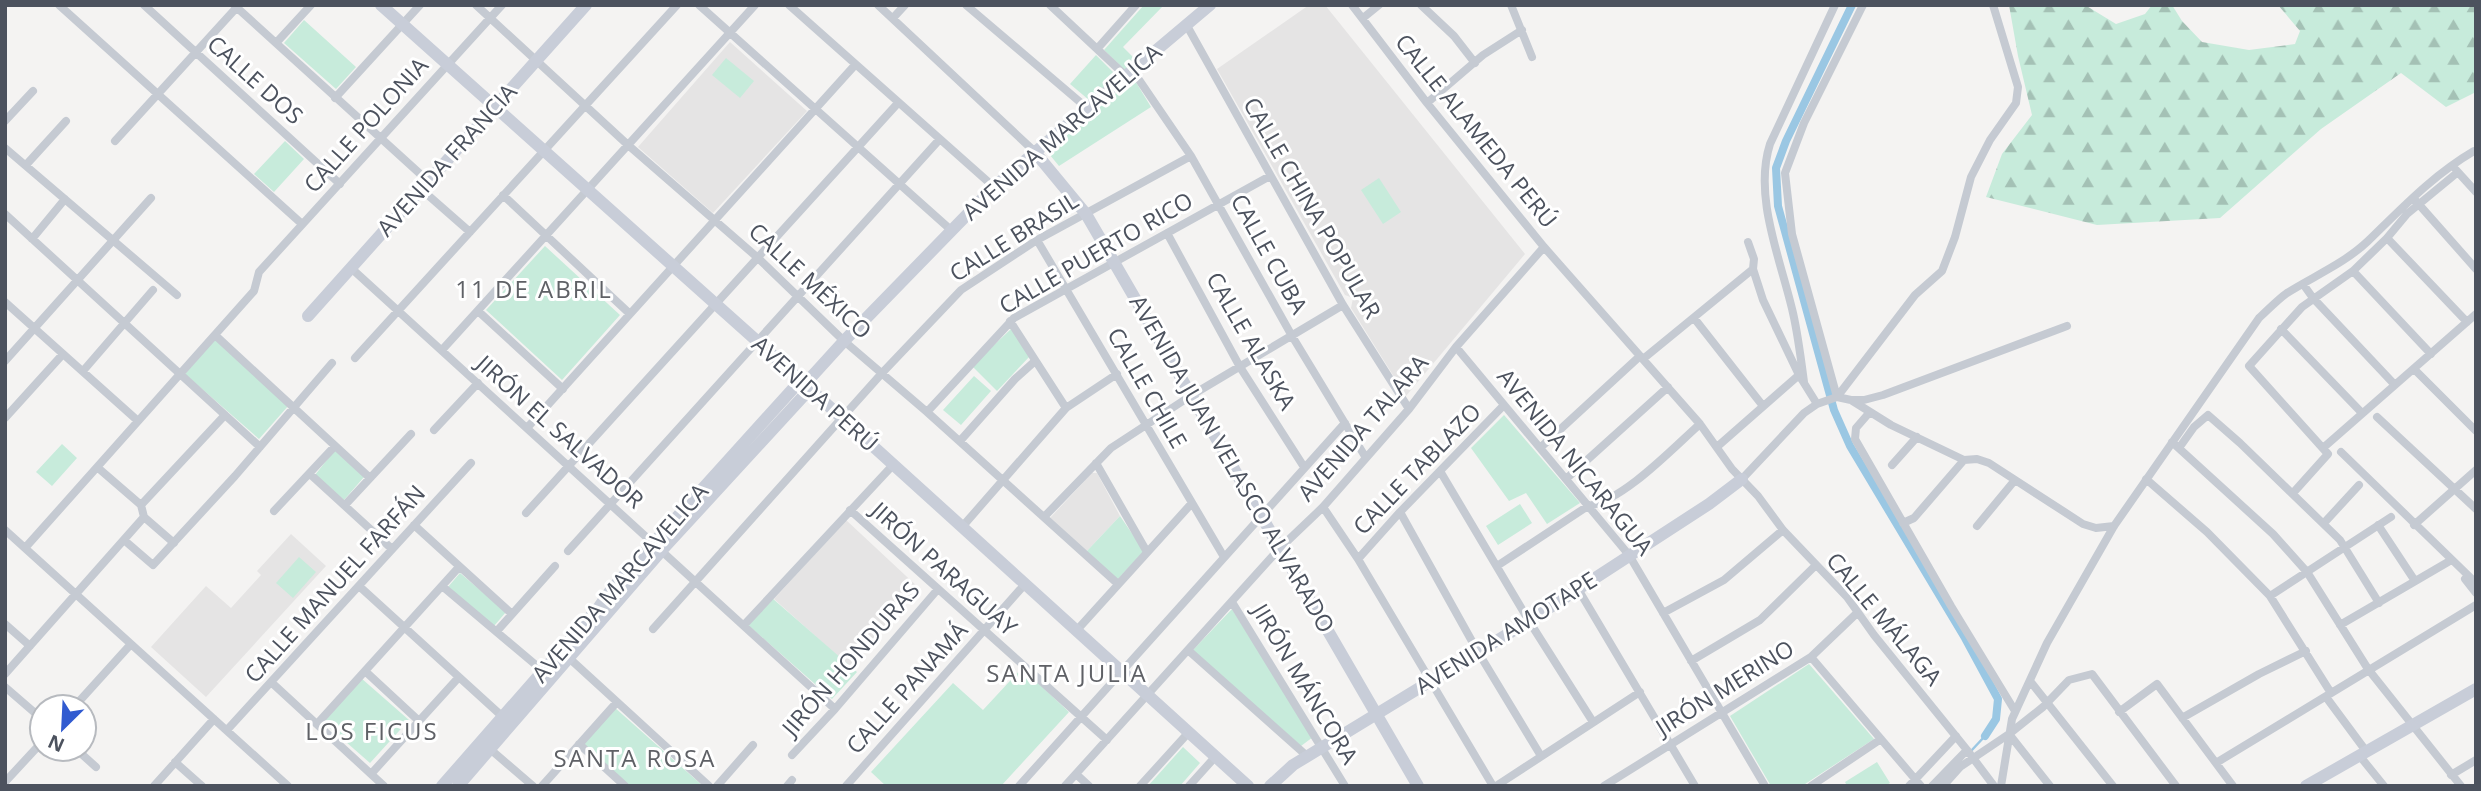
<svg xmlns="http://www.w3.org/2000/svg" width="2481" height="791" font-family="'Open Sans',sans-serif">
  <defs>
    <pattern id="forest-firs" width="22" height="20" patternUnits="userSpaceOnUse" patternTransform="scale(1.75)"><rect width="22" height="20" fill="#c7ebdb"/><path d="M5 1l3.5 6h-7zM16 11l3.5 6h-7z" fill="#a4c1b5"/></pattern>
  </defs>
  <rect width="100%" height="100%" fill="#f4f3f2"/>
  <path fill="#e5e4e4" d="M1309,5H1325L1525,254L1406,396L1351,308L1353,298L1345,295L1217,69Z
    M730,42L807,111L713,213L638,147Z
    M1092,473H1097L1120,516L1086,552L1050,518Z
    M846,520L920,589L850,667L774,599Z
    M291,534L326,566L206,697L151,647L206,586L231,608L261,575L257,571Z"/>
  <path fill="#c7ebdb" d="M1144,5H1164L1123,47L1136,60L1126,71L1104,50Z
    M304,20L356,67L336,89L284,43Z
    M1096,55L1118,77L1089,100L1070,84Z
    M726,58L754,81L740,98L712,75Z
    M1134,79L1151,107L1059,166L1045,149Z
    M285,141L304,159L274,192L254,174Z
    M1379,178L1401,212L1383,224L1361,190Z
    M545,246L620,315L562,380L486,310Z
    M1011,329L1030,356L997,391L972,366Z
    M215,339L289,405L259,439L185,374Z
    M974,376L991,391L961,425L943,410Z
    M1504,415L1580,503L1547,524L1526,493L1509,501L1471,448Z
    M62,444L77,458L52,486L36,472Z
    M334,451H336L364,477L344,500L315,475Z
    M1520,504L1532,523L1498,545L1486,526Z
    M1120,516L1144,551L1117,580L1086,552Z
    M299,557L316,572L293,598L276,583Z
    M460,573L506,612L494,626L448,587Z
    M772,598L857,672L832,699L748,625Z
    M1232,609L1313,737L1301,746L1192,651Z
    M1809,664L1874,739L1802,786H1771L1730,716Z
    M1022,668L1069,712L1001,786H886L871,772L953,683L983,710Z
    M361,678L409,720L370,763L322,721Z
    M614,707L703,786H629L581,744Z
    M1183,747L1200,763L1180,786H1148Z
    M1877,762L1890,783L1885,786H1847L1845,782Z"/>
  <path fill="url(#forest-firs)" d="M2009,5H2085L2116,24L2145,14L2152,5H2172L2182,21L2202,42L2249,50L2295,44L2300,31L2278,5H2476V92L2446,107L2401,73L2321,129L2220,218L2097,225L1986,197L2002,154L2032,115L2018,56Z"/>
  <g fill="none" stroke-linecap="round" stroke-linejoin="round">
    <path stroke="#9ac7e3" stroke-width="2.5" d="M1971,751L1985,736"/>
    <path stroke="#9ac7e3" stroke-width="8" d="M1852,5L1786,141L1776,168L1778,206L1834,410L1850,446L1965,638L1998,699L1996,719L1985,736"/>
    <path stroke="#c5cad2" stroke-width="8" d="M59,5L302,224
      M144,5L340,184
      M234,5L428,181
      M476,5L628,145L758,258L844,341L927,412L1118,584
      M699,5L951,230
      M789,5L994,187
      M878,5L1034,151
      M966,5L1087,108
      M1050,5L1127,77
      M1352,5L1427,103L1544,247L1700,424L1732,469L1758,496L1783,530L1847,597L1874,635L1967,750L1994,786
      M1421,5L1454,36L1475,63
      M1511,5L1532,57
      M893,18L905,5
      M1363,18L1379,5
      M1186,24L1343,305L1409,409
      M276,43L311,5
      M1097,49L1136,5
      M1133,71L1191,156L1292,336L1366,458
      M335,98L420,5
      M1427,103L1483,55L1522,30
      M5,121L33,91
      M115,141L238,6
      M5,148L177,295
      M26,165L66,121
      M2456,170L2476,192
      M421,189L470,232
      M503,195L630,314
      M2415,200L2476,269
      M5,214L260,447
      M1167,233L1240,367L1304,467
      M2387,238L2467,322
      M32,239L65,199
      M1037,240L1224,557
      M1748,242L1754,259L1753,269L1763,300L1799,375L1817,404
      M351,268L835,709
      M2353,271L2431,354
      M2303,284L2313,298L2394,384
      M5,302L138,421
      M478,311L563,389
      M1694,318L1763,406
      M1010,321L1066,408
      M2281,329L2362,413
      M215,335L370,478
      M1456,347L1629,555L1765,786
      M442,350L755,5
      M355,358L677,5
      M1643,359L1753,269
      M5,361L151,198
      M2414,369L2476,431
      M83,371L153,290
      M1804,382C1801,359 1798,335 1793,313C1781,260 1753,197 1770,144L1835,5
      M1837,397L1915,295L1942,271L1955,237L1971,177L1990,140L2016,103L2018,87L1993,5
      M1837,397L1792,234L1785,173L1804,123L1863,5
      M1851,400H1864L1883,395L2067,326
      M927,412L1014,318L1270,176
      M1869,413L1856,428L1855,439L1951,606L2015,711
      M2377,417L2476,509
      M5,418L63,354
      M527,428L855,65
      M434,430L478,383
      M960,441L1015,379L1034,362
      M2172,442L2273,534L2307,572L2368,669L2461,786
      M1718,446L1799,375
      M1540,448L1640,356
      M2179,448L2194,427L2208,415L2240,443L2340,540L2379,603
      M2323,448L2476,314
      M2341,452L2476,583
      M1096,463L1147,552
      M1892,465L1917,437
      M97,467L141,505L144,517L174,543
      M1440,471L1529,621L1593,722
      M310,474L392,549
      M1566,479L1668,387
      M1742,479L1804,413L1817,404L1837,397L1851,400L1891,425L1964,460L1977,459L1989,463L2083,524L2096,528L2114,526
      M2146,479L2207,532L2270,596L2331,693
      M2293,493L2328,454L2249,366L2302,307L2353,271L2387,238L2407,214L2458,172
      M141,505L225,415
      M345,505L411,434
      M1323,507L1358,559L1493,786
      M850,510L1107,740
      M274,511L334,447
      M1400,512L1478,652L1541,756
      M526,513L898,103
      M1044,517L1111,448L1192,395L1343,305
      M1903,523L1914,518L1964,460
      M2324,523L2359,485
      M414,525L512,614
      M2378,525L2415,581
      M2414,525L2476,470
      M1977,526L2015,480
      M962,527L1066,408L1117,374
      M5,530L288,786
      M124,540L153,565L235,476L332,363
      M25,548L254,291L259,272L502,5
      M568,551L939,140
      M1358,559L1400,512L1504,405
      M1497,566L1588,506C1623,501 1673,448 1700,424
      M2465,579L2476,593
      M359,586L504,718
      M442,586L543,671
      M1578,589L1695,786
      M2270,596L2391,517
      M1232,602L1345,786
      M1663,613L1724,580L1783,530
      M5,624L30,646
      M744,625L893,465
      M2340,625L2448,562
      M653,629L883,372L961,290L1037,240L1191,156
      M1077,630L1192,503
      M497,631L555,566
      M1189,651L1307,756
      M1811,657L1921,786
      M569,658L709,786
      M1691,661L1760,620L1816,565
      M365,671L419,721
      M5,674L144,517
      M2030,681L2113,786
      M271,682L384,786
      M5,687L42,719
      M2326,697L2366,751
      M74,707L131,644
      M2119,712L2157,684L2233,786
      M2182,718L2259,674L2306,651
      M317,724L459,567
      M227,730L471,463
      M2009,734L2050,786
      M579,744L625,786
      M76,749L96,767
      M490,749L533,786
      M792,755L835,709L938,589
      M2359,755L2384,786
      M175,762L202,786
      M2216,763L2476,605
      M371,774L459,677
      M1076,774L1089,786
      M2451,775L2476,760
      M5,782L42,742
      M154,786L214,719
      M542,786L617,702
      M717,786L753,745
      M787,786L792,780
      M846,786L1025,584
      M1019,786L1345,423
      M1065,786L1279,549L1323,507L1409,409L1456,347L1544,247
      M1140,786L1189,732
      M1189,786L1216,756
      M1496,786L1640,692
      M1604,786L1811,657L1857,613
      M1811,786L1881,739
      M1909,786L1956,736
      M1932,786L1967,750
      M1943,786L1960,767L2009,734L2043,707L2069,680L2092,674L2176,786
      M2001,786L2012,719L2047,643L2114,526L2259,318C2268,310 2277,300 2287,293C2314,276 2345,263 2368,241C2402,208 2433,175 2474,151L2476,152"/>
    <path stroke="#c8cdd8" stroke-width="12" d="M381,5L757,341L1248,786
      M1034,151L1086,214L1418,786
      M308,316L586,5
      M804,385L844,341L994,187L1210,5
      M442,786L599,607L611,590L800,381
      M458,786L662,550L809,390
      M1270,786L1293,765L1529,621L1709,504L1742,479
      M2306,786L2476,689"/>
  </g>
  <g text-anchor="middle" stroke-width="6" stroke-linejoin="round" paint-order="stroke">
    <g font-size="23" fill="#4c525e" stroke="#fff">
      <text transform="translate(255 80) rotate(42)" y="8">CALLE DOS</text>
      <text transform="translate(366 125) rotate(-48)" y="8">CALLE POLONIA</text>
      <text transform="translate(1476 131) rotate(51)" y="8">CALLE ALAMEDA PERÚ</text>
      <text transform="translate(1062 132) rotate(-41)" y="8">AVENIDA MARCAVELICA</text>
      <text transform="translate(447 160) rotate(-48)" y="8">AVENIDA FRANCIA</text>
      <text transform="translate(1312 208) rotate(60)" y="8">CALLE CHINA POPULAR</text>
      <text transform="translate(1014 237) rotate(-32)" y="8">CALLE BRASIL</text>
      <text transform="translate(1096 253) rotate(-30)" y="8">CALLE PUERTO RICO</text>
      <text transform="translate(1269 254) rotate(61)" y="8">CALLE CUBA</text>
      <text transform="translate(810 281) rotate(43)" y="8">CALLE MÉXICO</text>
      <text transform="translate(1251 341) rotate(60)" y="8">CALLE ALASKA</text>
      <text transform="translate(1147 388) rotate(60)" y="8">CALLE CHILE</text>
      <text transform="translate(815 394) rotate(42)" y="8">AVENIDA PERÚ</text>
      <text transform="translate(1363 428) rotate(-49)" y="8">AVENIDA TALARA</text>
      <text transform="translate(560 432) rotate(42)" y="8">JIRÓN EL SALVADOR</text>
      <text transform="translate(1575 462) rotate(51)" y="8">AVENIDA NICARAGUA</text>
      <text transform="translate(1232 464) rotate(60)" y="8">AVENIDA JUAN VELASCO ALVARADO</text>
      <text transform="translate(1417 469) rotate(-46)" y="8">CALLE TABLAZO</text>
      <text transform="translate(944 569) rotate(42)" y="8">JIRÓN PARAGUAY</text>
      <text transform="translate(620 583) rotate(-49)" y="8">AVENIDA MARCAVELICA</text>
      <text transform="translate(335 584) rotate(-48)" y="8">CALLE MANUEL FARFÁN</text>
      <text transform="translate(1884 619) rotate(50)" y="8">CALLE MÁLAGA</text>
      <text transform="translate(1506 633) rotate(-32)" y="8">AVENIDA AMOTAPE</text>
      <text transform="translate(851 659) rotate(-49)" y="8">JIRÓN HONDURAS</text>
      <text transform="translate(1305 684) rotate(59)" y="8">JIRÓN MÁNCORA</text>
      <text transform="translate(907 688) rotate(-48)" y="8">CALLE PANAMÁ</text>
      <text transform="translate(1725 688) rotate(-32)" y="8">JIRÓN MERINO</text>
    </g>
    <g font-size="24" letter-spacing="2" fill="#5f6166" stroke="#fff">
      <text x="534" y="298">11 DE ABRIL</text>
      <text x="1067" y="682">SANTA JULIA</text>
      <text x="372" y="740">LOS FICUS</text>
      <text x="635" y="767">SANTA ROSA</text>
    </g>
  </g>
  <rect width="2481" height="791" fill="none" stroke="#4c525e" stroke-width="14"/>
  <g transform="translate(63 728) rotate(204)"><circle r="33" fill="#ffffff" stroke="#b7babf" stroke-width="2"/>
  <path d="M0-5L12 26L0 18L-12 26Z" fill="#315bd0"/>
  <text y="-10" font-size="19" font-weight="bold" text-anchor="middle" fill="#4c525e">N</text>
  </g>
</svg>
